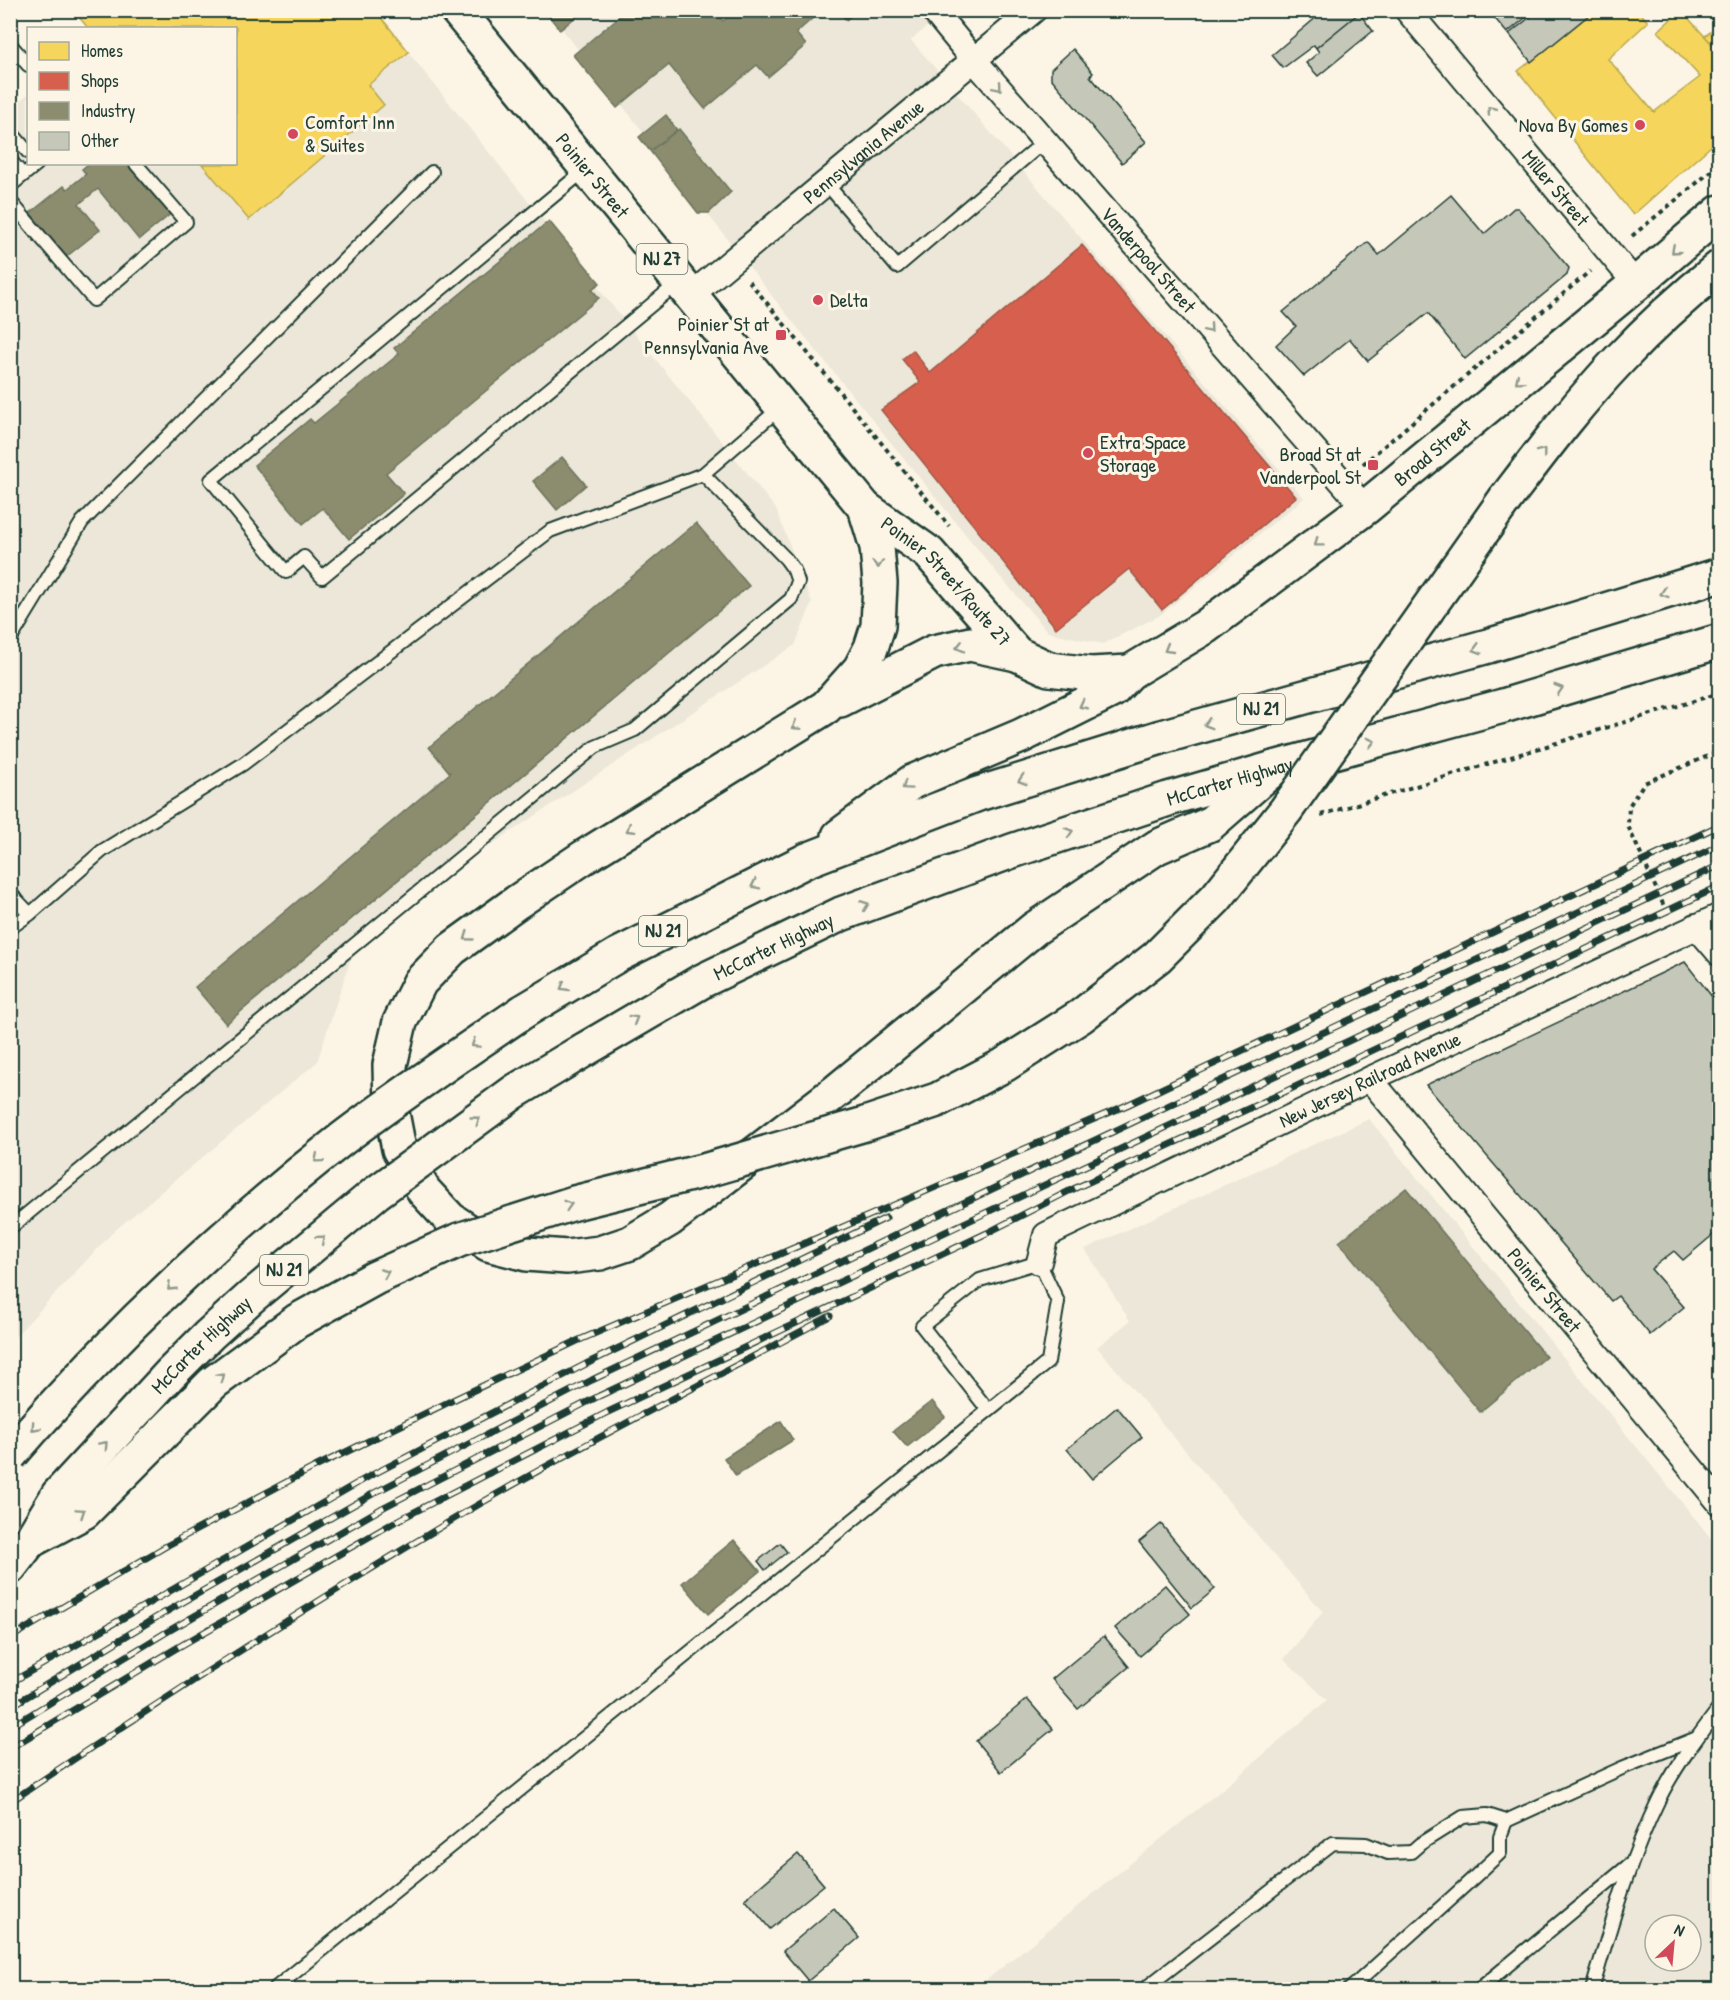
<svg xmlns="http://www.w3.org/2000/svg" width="1730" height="2000" font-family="'Patrick Hand',sans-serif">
  <rect width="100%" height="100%" fill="#fcf5e5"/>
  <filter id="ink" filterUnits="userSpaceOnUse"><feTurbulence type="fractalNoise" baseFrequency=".0167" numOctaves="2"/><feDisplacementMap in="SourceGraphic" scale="12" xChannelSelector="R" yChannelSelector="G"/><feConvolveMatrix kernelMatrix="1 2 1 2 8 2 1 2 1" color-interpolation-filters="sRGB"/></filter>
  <g filter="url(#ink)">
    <path fill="#ece7d8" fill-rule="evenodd" d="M739,10L947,11L911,40L1304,498L1159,616L1103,644L1048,632L997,573L780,306L548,11H717L727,21Z
      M129,11H375L776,509L812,603L795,645L395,908L350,961L317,1062L113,1232L11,1341L10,109L28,94V164H236V28H107Z
      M1369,1119L1719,1548V1989L974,1990L1235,1779L1327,1700L1284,1659L1323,1612L1097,1347L1130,1321L1085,1249ZM1655,1925H1691V1961H1655Z"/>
    <path fill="#f6d55c" stroke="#b6a750" stroke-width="1.5" d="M86,10H375L409,52L368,85L384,105L249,220L202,164H236V28H88L78,16Z
      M1595,10H1638L1648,22L1608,59L1654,112L1700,77L1658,31L1681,10L1720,53V138L1633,215L1518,71Z
      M1720,24V53L1705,36Z"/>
    <path fill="#d6604d" stroke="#9f5646" stroke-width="1.5" d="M1082,245L1296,497L1162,610L1129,569L1056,628L881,410L920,382L902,359L913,350L930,373Z"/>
    <path fill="#8c8c6e" stroke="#6b745d" stroke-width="1.5" d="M544,10H584L560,30Z
      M627,10H714L723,21L736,10H822L796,33L806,45L768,77L757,65L705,109L669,65L617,108L573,55Z
      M838,10H858L846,20Z
      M666,115L677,130L650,151L639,137Z
      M679,129L731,192L709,213H698L650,151Z
      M88,164H132L172,213L139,240L98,189L79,204L100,230L66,257L30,213L64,186L67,189L86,174L82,169Z
      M549,221L600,283L592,289L599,298L386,473L404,494L349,539L323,508L303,524L254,465L310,419L314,423L399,354L394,348Z
      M562,457L586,485L557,510L533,481Z
      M696,523L749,586L226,1024L195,987L450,773L429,747Z
      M1406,1188L1546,1357L1480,1412L1339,1242Z
      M932,1401L945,1417L907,1447L893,1431Z
      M781,1421L793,1440L736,1476L724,1458Z
      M734,1540L760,1571L708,1614L682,1583Z"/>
    <path fill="#c5c7b9" stroke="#1f3d34" stroke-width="1.5" d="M1325,10H1356L1359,13L1316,48L1314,45L1283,68L1272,55Z
      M1488,10H1535L1507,33Z
      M1539,10H1595L1531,62L1509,34Z
      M1359,13L1373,31L1318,76L1306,63L1319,52L1316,48Z
      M1073,49L1093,73L1090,76L1146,142L1122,163L1051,78V69Z
      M1451,195L1484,234L1514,208H1518L1569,268L1567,275L1465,359L1428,313L1368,361L1350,339L1304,376L1276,345L1296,326L1283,312L1368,242L1379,255Z
      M1685,962L1720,1007V1229L1683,1260L1674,1251L1651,1269L1684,1307L1650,1335L1618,1296L1611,1301L1426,1085Z
      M1117,1407L1142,1437L1092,1479L1067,1449Z
      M1161,1524L1215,1589L1192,1608L1139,1542Z
      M780,1543L787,1552L765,1570L758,1561Z
      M1165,1585L1190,1614L1140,1656L1115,1628Z
      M1104,1636L1129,1667L1078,1709L1052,1679Z
      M1027,1699L1053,1729L1001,1772L976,1741Z
      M798,1854L824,1885L770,1929L745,1899Z
      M834,1908L859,1938L808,1981L783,1951Z"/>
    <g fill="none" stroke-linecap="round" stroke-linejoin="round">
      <defs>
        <path id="service" d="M10,44L28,65
          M10,131L28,152
          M10,160L23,175
          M586,169L211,480L286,572L304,557L322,577L679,282
          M826,183L897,267L1045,141
          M10,186L37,164
          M10,201L94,300L186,222L136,164
          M10,640L82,522L432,172
          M10,893L30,914
          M10,928L30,914L102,851L243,764L550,531L703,474L781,407
          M10,1228L595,747L635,730L791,599L798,582L794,570L786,559L703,474
          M273,1990L1048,1362L1058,1302L1039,1262L980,1280L922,1326L988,1410
          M1143,1990L1333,1843L1366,1844L1388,1853L1411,1852L1420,1844L1463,1817L1487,1815L1506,1821
          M1349,1990C1399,1944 1451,1900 1500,1853V1837L1506,1821L1622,1768L1697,1738
          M1478,1990L1629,1865
          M1592,1990C1611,1925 1629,1860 1659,1799C1675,1767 1698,1736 1720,1707"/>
        <g id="minor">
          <path id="s1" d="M933,10L974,60L1365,508"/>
          <path id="s2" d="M1407,10L1636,284"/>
          <path id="s3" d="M691,295L1034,10"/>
          <path d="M1696,926L1720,954"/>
          <path id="s4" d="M1370,1079L1720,1503"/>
          <path id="s5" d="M1039,1262L1046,1235L1062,1227L1370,1079L1720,916"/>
        </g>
        <g id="primary">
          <path id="s6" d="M457,10L865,508L929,553L1017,654L1049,669L1091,674L1130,672L1205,627L1365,508L1636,284L1720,212"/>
        </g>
        <g id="motorway">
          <path d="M1506,498C1542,451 1578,403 1619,360C1650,327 1684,296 1720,267"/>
          <path d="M865,508L877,547L880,583L878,626L871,648L860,669L826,707L584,857L517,902L452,949L420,982L400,1022L390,1065L391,1108L399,1149L424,1191L450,1219L488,1244L527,1254L567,1257L600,1253L630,1243L670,1219L838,1090L1034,929L1157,847L1210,824L1274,768"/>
          <path d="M840,700L934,652L970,644L1017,654"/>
          <path d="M839,836L912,782L1021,736L1113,690L1130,672"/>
          <path d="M524,1011L618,955L807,860L978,794L1161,737L1488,646L1720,575"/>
          <path id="s7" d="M584,1050L702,981L841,914L1012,851L1168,799L1274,768L1503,706L1720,641"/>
          <path d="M10,1567L30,1541"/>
        </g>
      </defs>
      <use href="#service" stroke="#1f3d34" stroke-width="16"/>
      <use href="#minor" stroke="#1f3d34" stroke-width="28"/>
      <use href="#primary" stroke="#1f3d34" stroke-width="38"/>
      <use href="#motorway" stroke="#1f3d34" stroke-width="38"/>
      <path stroke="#1f3d34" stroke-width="4" stroke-dasharray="4.5 4.5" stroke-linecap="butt" d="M1632,236L1720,164
        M749,281L949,526
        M1363,464L1590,271
        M1321,815L1720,693
        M1667,913L1628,826L1629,806L1644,783L1720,751"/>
      <use href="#service" stroke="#fcf5e5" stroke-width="12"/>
      <use href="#minor" stroke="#fcf5e5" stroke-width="24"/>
      <use href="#primary" stroke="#fcf5e5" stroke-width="33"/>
      <use href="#motorway" stroke="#fcf5e5" stroke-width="33"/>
      <defs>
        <path id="rail" d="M10,1638L168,1545L313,1468L455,1399L577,1341L1127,1105L1720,825
          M10,1683L368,1477L586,1364L886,1218
          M10,1707L157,1617L376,1492L592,1380L1053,1160L1720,845
          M10,1727L165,1633L384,1507L599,1396L1720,865
          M10,1748L175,1649L393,1523L608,1412L987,1233L1069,1191L1263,1102L1720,886
          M10,1802C165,1697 322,1596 483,1502C597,1436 714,1378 830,1316"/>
      </defs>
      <use href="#rail" stroke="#1f3d34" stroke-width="7"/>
      <use href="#rail" stroke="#fcf5e5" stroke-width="4.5" stroke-dasharray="14" stroke-linecap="butt"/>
      <defs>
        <g id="motorway-bridge">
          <path d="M10,1455C109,1340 222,1233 342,1139C401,1094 462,1053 524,1011"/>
          <path id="s8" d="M31,1540L58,1495L170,1374L209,1335L251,1297L376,1193L514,1092L584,1050"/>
          <path d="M30,1541L84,1512L213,1383L297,1321L375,1278L459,1240L574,1203L707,1170L865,1124L937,1100L1004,1065L1081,1016L1157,957L1216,898L1286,810L1506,498"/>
        </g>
      </defs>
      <use href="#motorway-bridge" stroke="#1f3d34" stroke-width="38" stroke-linecap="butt"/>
      <use href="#motorway-bridge" stroke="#fcf5e5" stroke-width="33"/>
    </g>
    <defs><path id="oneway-chevron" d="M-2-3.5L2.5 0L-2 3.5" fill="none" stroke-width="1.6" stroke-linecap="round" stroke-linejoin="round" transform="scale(1.5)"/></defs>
    <g stroke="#8e998c">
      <use href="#oneway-chevron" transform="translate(998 87) rotate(49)"/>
      <use href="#oneway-chevron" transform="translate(1491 110) rotate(-130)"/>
      <use href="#oneway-chevron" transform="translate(1675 250) rotate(139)"/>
      <use href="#oneway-chevron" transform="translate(1209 329) rotate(49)"/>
      <use href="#oneway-chevron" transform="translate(1519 380) rotate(140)"/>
      <use href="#oneway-chevron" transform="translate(1542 452) rotate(-52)"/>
      <use href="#oneway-chevron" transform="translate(1318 543) rotate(143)"/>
      <use href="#oneway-chevron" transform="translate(878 564) rotate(86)"/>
      <use href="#oneway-chevron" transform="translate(1664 593) rotate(162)"/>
      <use href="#oneway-chevron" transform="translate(960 647) rotate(167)"/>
      <use href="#oneway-chevron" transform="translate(1168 649) rotate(150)"/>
      <use href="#oneway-chevron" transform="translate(1477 649) rotate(164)"/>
      <use href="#oneway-chevron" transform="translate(1559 689) rotate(-17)"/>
      <use href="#oneway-chevron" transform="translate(1083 705) rotate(153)"/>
      <use href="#oneway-chevron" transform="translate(1208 724) rotate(164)"/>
      <use href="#oneway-chevron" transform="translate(796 726) rotate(148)"/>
      <use href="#oneway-chevron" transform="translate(1371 742) rotate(-15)"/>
      <use href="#oneway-chevron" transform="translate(1022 780) rotate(163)"/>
      <use href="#oneway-chevron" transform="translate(906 786) rotate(145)"/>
      <use href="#oneway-chevron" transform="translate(630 829) rotate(148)"/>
      <use href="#oneway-chevron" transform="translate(1069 832) rotate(-18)"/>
      <use href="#oneway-chevron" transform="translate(755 885) rotate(154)"/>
      <use href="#oneway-chevron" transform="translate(865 905) rotate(-20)"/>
      <use href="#oneway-chevron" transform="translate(468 937) rotate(144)"/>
      <use href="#oneway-chevron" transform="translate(564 987) rotate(149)"/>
      <use href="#oneway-chevron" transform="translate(634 1019) rotate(-31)"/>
      <use href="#oneway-chevron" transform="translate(475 1044) rotate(146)"/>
      <use href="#oneway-chevron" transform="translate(476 1120) rotate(-36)"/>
      <use href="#oneway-chevron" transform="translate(318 1159) rotate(140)"/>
      <use href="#oneway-chevron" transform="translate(568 1205) rotate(-17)"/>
      <use href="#oneway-chevron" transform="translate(321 1239) rotate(-40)"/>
      <use href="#oneway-chevron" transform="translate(385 1273) rotate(-24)"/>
      <use href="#oneway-chevron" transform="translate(171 1287) rotate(137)"/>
      <use href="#oneway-chevron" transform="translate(221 1377) rotate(-37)"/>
      <use href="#oneway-chevron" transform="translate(35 1427) rotate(133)"/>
      <use href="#oneway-chevron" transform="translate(104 1445) rotate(-47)"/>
      <use href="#oneway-chevron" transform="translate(81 1512) rotate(-34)"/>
    </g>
  </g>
  <g fill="#d1495b" stroke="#fcf5e5" stroke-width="2">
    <circle cx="1640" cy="125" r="6"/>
    <circle cx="293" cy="134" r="6"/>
    <circle cx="818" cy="300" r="6"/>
    <rect x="775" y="329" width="12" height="12" rx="3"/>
    <circle cx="1088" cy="453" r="6"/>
    <rect x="1367" y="459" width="12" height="12" rx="3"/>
  </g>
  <g text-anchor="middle" stroke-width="6" stroke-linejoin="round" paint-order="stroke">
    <g fill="#fcf5e5" stroke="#617469" stroke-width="1.5">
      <rect x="636.5" y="244" width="51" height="30" rx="4.5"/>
      <rect x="1237" y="694" width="48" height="30" rx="4.5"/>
      <rect x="639" y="916" width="48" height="30" rx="4.5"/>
      <rect x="260" y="1255" width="48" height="30" rx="4.5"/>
    </g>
    <g font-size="18" font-weight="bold" fill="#1f3d34">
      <text x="662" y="265">NJ 27</text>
      <text x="1261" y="715">NJ 21</text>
      <text x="663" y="937">NJ 21</text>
      <text x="284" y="1276">NJ 21</text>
    </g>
    <g font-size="20" fill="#1f3d34" stroke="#fcf5e5" text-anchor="start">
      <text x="305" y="129">Comfort Inn<tspan x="305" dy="23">&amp; Suites</tspan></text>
      <text x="1628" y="132" text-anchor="end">Nova By Gomes</text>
      <text x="830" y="307">Delta</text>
      <text x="769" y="331" text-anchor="end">Poinier St at<tspan x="769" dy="23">Pennsylvania Ave</tspan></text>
      <text x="1100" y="449">Extra Space<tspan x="1100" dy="23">Storage</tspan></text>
      <text x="1361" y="461" text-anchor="end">Broad St at<tspan x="1361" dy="23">Vanderpool St</tspan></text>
    </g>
    <g font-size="20" fill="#1f3d34" stroke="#fcf5e5">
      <text dy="7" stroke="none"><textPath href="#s3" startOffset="224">Pennsylvania Avenue</textPath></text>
      <text dy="7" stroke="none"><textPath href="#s6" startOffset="214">Poinier Street</textPath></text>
      <text dy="7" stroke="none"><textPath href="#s2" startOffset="232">Miller Street</textPath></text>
      <text dy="7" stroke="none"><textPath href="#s1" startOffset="330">Vanderpool Street</textPath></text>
      <text dy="7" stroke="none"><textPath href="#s6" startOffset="1347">Broad Street</textPath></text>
      <text dy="7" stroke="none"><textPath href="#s6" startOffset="754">Poinier Street/Route 27</textPath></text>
      <text dy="7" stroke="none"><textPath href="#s7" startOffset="702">McCarter Highway</textPath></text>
      <text dy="7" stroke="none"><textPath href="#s7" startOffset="216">McCarter Highway</textPath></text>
      <text dy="7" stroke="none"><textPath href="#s5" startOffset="387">New Jersey Railroad Avenue</textPath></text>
      <text dy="7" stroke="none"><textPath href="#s4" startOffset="274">Poinier Street</textPath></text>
      <text dy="7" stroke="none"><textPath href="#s8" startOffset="260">McCarter Highway</textPath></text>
    </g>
  </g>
  <rect width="1730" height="2000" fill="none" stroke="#fcf5e5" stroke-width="36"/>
  <rect x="18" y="18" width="1694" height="1964" fill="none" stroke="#1f3d34" stroke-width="2" filter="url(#ink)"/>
  <rect x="27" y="27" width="210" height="138" fill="#fcf5e5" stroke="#a4ab9e" stroke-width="1.5"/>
  <rect x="39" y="42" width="30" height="18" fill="#f6d55c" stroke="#a4ab9e" stroke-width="1.5"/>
  <text x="81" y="57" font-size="18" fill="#1f3d34">Homes</text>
  <rect x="39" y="72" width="30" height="18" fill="#d6604d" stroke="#a4ab9e" stroke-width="1.5"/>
  <text x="81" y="87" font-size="18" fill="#1f3d34">Shops</text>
  <rect x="39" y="102" width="30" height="18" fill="#8c8c6e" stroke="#a4ab9e" stroke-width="1.5"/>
  <text x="81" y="117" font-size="18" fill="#1f3d34">Industry</text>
  <rect x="39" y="132" width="30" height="18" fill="#c5c7b9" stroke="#a4ab9e" stroke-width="1.5"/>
  <text x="81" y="147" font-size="18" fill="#1f3d34">Other</text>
  <g transform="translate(1673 1943) rotate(26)"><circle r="28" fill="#fcf5e5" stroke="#a4ab9e" stroke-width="1.5"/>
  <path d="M0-4.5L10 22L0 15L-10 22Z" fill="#d1495b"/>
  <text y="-9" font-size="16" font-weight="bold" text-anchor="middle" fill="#1f3d34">N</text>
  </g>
</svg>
